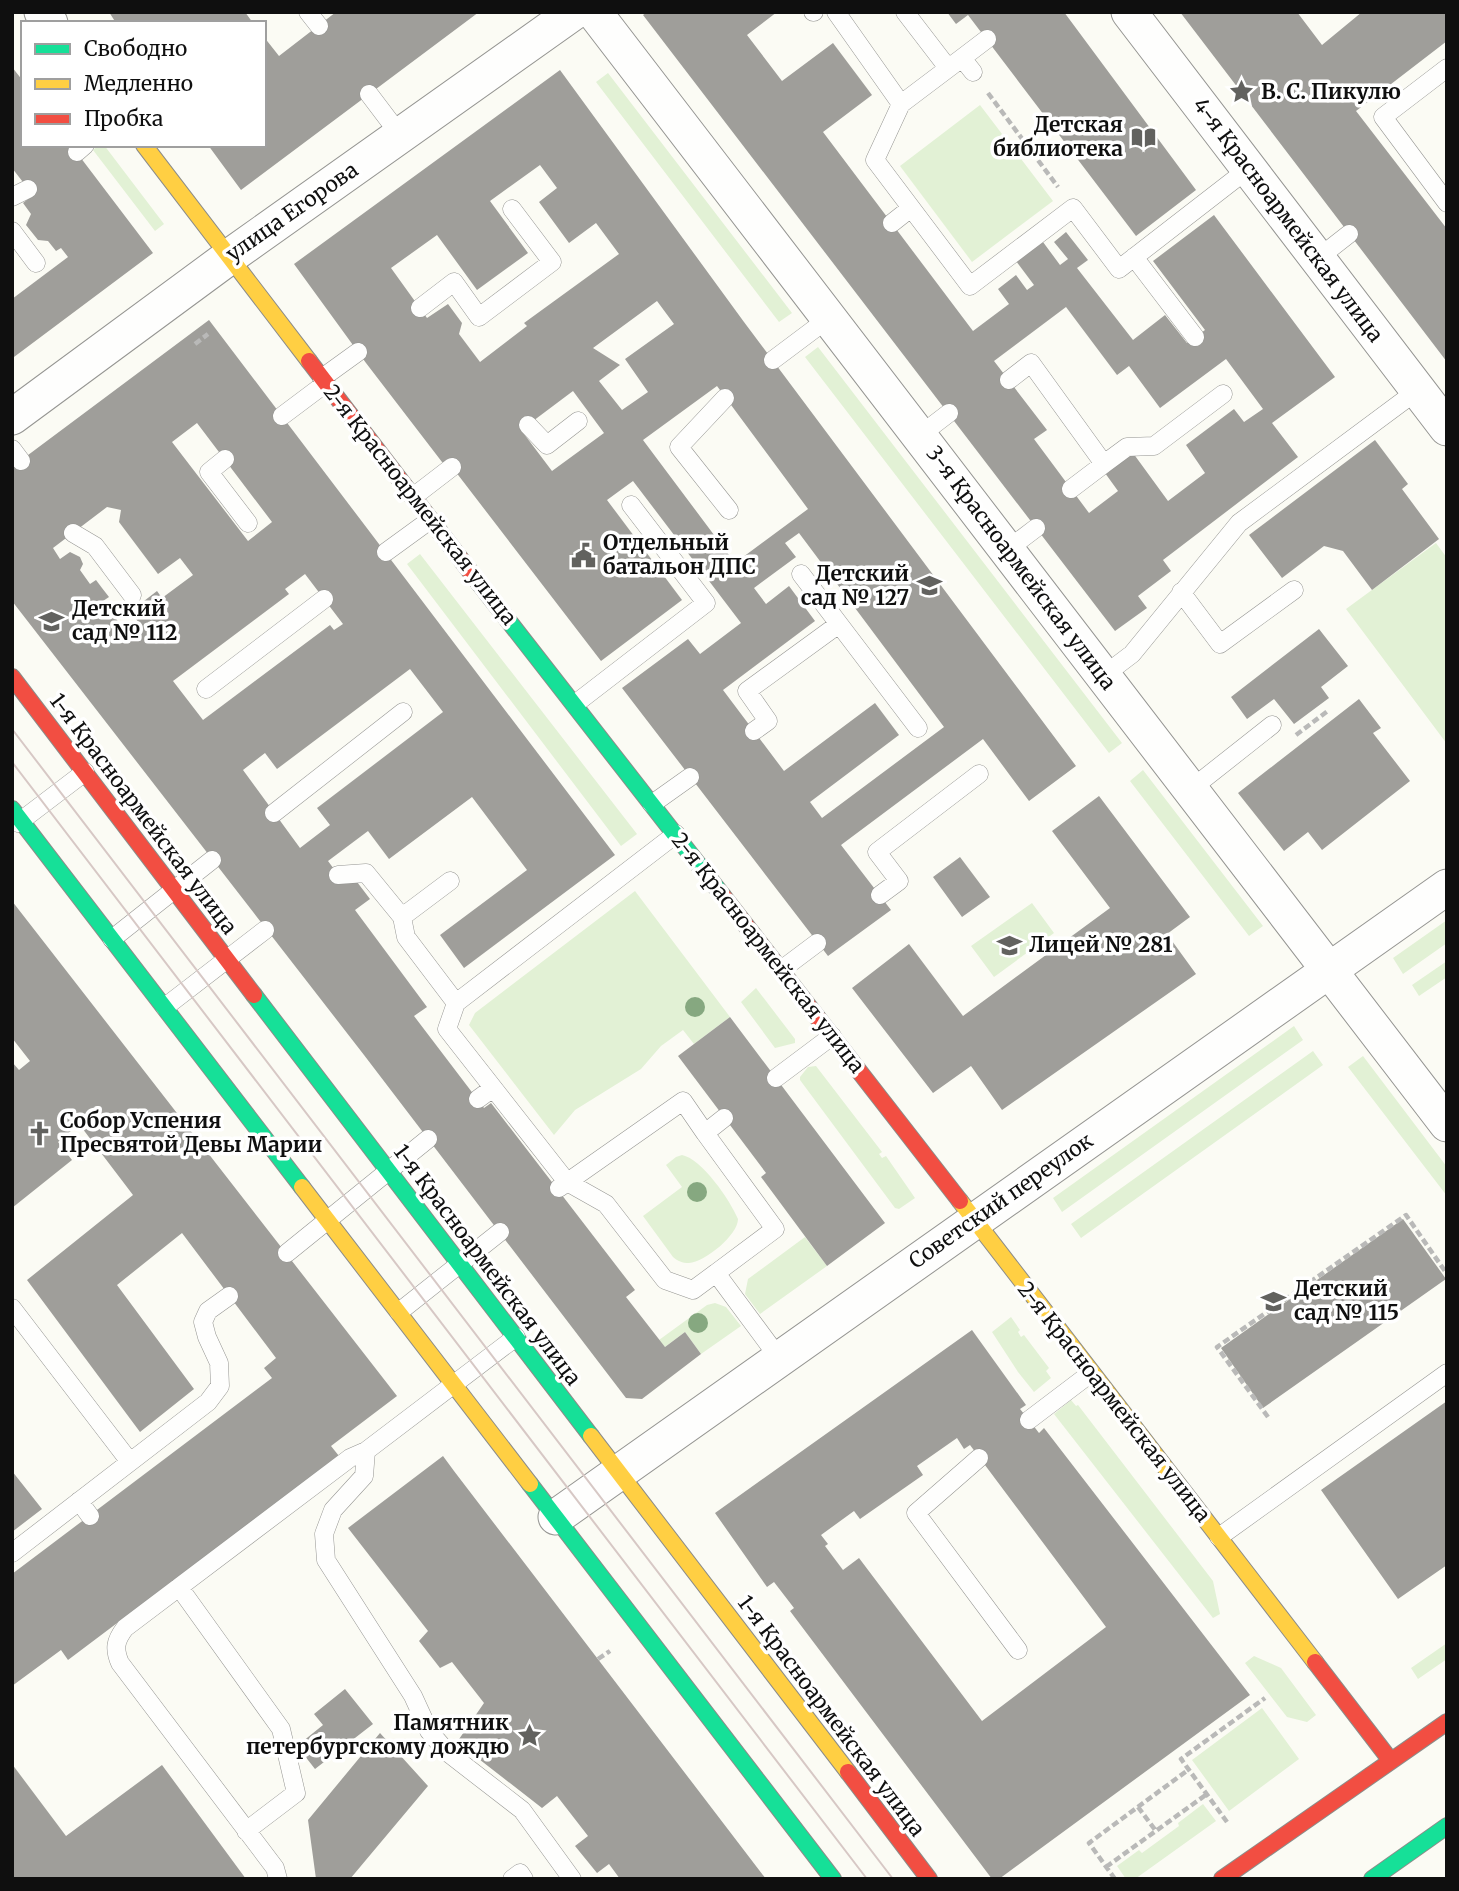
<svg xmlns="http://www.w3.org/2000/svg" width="1459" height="1891" font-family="Merriweather,serif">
  <rect width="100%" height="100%" fill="#fbfbf4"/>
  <path fill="#e2f1d5" d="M608,73L792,313L779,322L596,82Z
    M980,105L1053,201L972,262L900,166Z
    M99,145H104L164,224L155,231L93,150Z
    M818,347L1122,743L1109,753L805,357Z
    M1436,543L1447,558V744L1346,609Z
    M420,554L637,834L621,846L407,564Z
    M1143,770L1263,926L1249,936L1130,781Z
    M635,891L730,1017L694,1044L683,1030L661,1046L641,1069L575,1110L554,1135L469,1025L475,1013Z
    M1032,903L1054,933L994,977L971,946Z
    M1447,920V943L1403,974L1393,958Z
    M1447,961V977L1419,996L1412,985Z
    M756,988L795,1039V1043L775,1048L741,1002Z
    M1294,1026L1303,1040L1062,1212L1053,1198Z
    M1313,1051L1323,1065L1081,1238L1071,1224Z
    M1363,1056L1447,1167V1196L1348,1067Z
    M816,1066L882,1152L879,1154L882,1158L886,1156L915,1198L899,1209L895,1208L800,1080V1077L808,1067Z
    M682,1155C702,1159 730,1200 738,1219C738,1235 705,1262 689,1263C682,1263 678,1261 673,1257L643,1216L682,1187L666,1165L676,1157Z
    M805,1237L827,1266L760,1314L745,1294L748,1279Z
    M715,1303L726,1307L741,1326L701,1354L685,1332L665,1347L659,1340L707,1305Z
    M1011,1317L1020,1330L1018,1332L1021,1337L1024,1335L1049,1368L1046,1371L1051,1378L1034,1392L1018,1372L992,1332Z
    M1071,1400L1076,1406L1078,1405L1213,1581L1220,1614L1213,1618L1054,1414Z
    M1447,1643V1659L1418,1679L1411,1668Z
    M1254,1656L1281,1668L1316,1715L1307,1722L1287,1717L1245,1663Z
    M1262,1708L1299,1759L1229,1811L1192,1760Z
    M1203,1804L1216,1821L1135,1879H1126L1117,1866L1139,1850L1142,1853L1179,1826L1178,1823Z"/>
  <path fill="#9f9e9a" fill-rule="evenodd" d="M109,12H245L253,23H116Z
    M336,12H479L241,190L208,145H264V37L279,56Z
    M647,12H777L747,35L782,81L833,43L872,95L823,132L973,331L1009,304L998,289L1016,275L1027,290L1034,285L1016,261L1043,242L1060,265L1068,259L1054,242L1066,232L1088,260L1077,268L1133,340L1165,315L1187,343L1205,330L1153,261L1214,215L1335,377L1272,423L1298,457L1163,560L1171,571L1138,596L1147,608L1115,631L643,15ZM1066,307L1117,375L1129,366L1160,408L1226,359L1263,409L1244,422L1234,409L1186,445L1205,473L1168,501L1133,453L1105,473L1118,491L1089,513L1034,439L1047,430L994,361Z
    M947,12H1064L1196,190L1136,236L968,15L956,24Z
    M1180,12H1297L1322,45L1362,12H1447V41L1356,111L1447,229V362Z
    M12,67L23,81V145H71L153,253L14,357L12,299L68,257L61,248L56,251L48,241L38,240L26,225L31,214L23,203L33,195L12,168Z
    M560,70L744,322L1076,766L1029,801L983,739L841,845L891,910L828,956L622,688L688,639L700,654L741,623L633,481L607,500L682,600L601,661L452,467L442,462L366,363L294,264ZM540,165L557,188L539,202L569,243L596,223L619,254L524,323L527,326L480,362L459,334L462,323L448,304L427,318L391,268L437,235L477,290L528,253L490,201ZM657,301L674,324L625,359L648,392L622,410L599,381L620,365L593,348ZM717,386L808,509L735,563L643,440ZM573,391L604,433L552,471L521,430ZM799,533L944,727L822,818L810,802L899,735L875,703L784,771L723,690L815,621L789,586L766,604L754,588L796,557L785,543Z
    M209,320L615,855L464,968L440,935L527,870L472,797L389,859L368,831L328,861L345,884L354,878L370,899L355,910L427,1007L414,1016L484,1108L491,1103L635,1290L626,1297L665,1347L685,1332L701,1354L642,1399L626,1398L364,1055L12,601V467ZM197,423L272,522L248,541L172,442ZM107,507L121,510L119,522L158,574L180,558L193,575L162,598L157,591L144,601L149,608L136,619L143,630L131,639L103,601L109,597L102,588L96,580L90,584L80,570L83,564L80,557L70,552L60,559L53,548ZM305,574L343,624L334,630L330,625L203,720L173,681L289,594L285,589ZM410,669L443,712L317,808L330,825L300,848L243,770L265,753L277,769Z
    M1375,440L1408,484L1402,489L1439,539L1372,590L1343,551L1324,546L1282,578L1249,535Z
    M1319,629L1348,666L1321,687L1329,698L1294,724L1274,699L1247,719L1231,697Z
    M1359,699L1381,728L1373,733L1410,781L1322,850L1308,832L1284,851L1238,793Z
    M1099,796L1190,917L1167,934L1196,974L1002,1110L971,1066L933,1093L852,988L909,944L963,1016L1110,908L1052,831Z
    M960,857L990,897L962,917L933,877Z
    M12,901L397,1396L331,1446L339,1456L68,1660L61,1650L12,1686V1574L272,1378L264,1368L276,1358L182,1233L117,1285L194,1389L140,1432L27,1280L133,1195L79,1124L58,1142L72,1160L12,1208V1062L19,1070L30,1061L12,1038Z
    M730,1017L885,1223L827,1266L761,1177L766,1173L678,1056Z
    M1403,1219L1446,1279L1263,1408L1221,1348Z
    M972,1330L1026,1405L1020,1409L1029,1420L1039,1433L1044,1428L1250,1695L999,1879H992L790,1611L794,1608L774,1582L767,1587L715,1513ZM957,1438L964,1449L970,1445L1106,1627L982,1721L859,1558L843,1570L825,1546L828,1544L821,1535L854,1511L860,1519L923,1475L917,1466Z
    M1447,1401V1565L1398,1599L1321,1490Z
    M443,1456L454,1471L766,1879H620L609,1864L597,1873L575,1846L588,1836L557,1796L542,1808L457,1742L484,1703L452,1662L440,1668L419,1641L428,1631L348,1528Z
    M12,1471L42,1509L12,1532Z
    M345,1689L373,1724L315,1769L297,1746L323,1725L314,1714Z
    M380,1733L428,1786L350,1879H316L308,1820Z
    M12,1764L66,1836L162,1765L246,1879H12Z"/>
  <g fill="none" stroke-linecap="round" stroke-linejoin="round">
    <defs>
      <path id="lane" d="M308,12L319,26
        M813,12H814
        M836,12L901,104L962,58L973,72
        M905,12L948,68
        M962,58L987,39
        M1447,68L1383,117L1447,203
        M369,94L400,135
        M901,104L875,160L970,286L1073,208L1119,269L1248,169
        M77,152L85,145
        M12,197L28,189
        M892,223L911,208
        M12,231L36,263
        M1134,257L1195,337
        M1317,259L1349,234
        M420,308L454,282L479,317L552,262L512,209
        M773,360L829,318
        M322,378L358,352
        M1009,380L1031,363L1104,464L1127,447L1154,446L1223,394
        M725,398L679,447L729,510
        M282,416L326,383
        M528,425L547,445L578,421
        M919,436L949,413
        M12,449L21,461
        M225,459L209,472L248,523
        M1071,489L1104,464
        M413,497L452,467
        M73,533L95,546L132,595
        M1007,550L1036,528
        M386,552L430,520
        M801,574L918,728
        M1181,592L1220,644L1294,590
        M1103,676L1132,654L1239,523L1418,390
        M206,689L324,599
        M575,704L706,603L631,505
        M754,731L768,721L747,691L839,624
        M1191,789L1272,725
        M652,804L690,777
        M274,813L403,712
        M18,823L85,772
        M676,834L456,1003L447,1029L567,1182L606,1204L665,1280L693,1290L716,1273
        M338,875L366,873L402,917L450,881
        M880,895L899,881L877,852L979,774
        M402,917L406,937L456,1003
        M112,939L212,860
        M781,970L817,943
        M165,1007L265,930
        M776,1078L832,1036
        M478,1099L493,1088
        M705,1133L775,1229L716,1273L779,1358
        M559,1188L683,1101L705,1133L724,1118
        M287,1253L428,1139
        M12,1308L130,1462
        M399,1312L500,1232
        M1029,1420L1091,1373
        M366,1451L364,1476L333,1510L324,1534L326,1560L413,1696L429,1731L447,1752L522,1810L572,1879
        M979,1458L916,1513L1018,1650
        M79,1501L90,1516
        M1219,1537L1447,1373
        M12,1553L208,1402L220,1386L219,1363L207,1337L203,1322L208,1311L229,1296
        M179,1587L281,1729L296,1793L246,1831
        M278,1879L275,1868L120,1663C114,1649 115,1641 125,1628L350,1458L366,1451L516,1337
        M512,1879L520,1873L524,1879"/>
      <path id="street" d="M42,12L50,23
        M594,12L1447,1124
        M1129,12L1447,428
        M12,417L229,257L574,12
        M556,1517L1447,887"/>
      <path id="fast" d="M479,583L723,896
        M12,809L302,1187
        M254,995L591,1436
        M530,1484L833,1879
        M1372,1879L1447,1826"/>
      <path id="slow" d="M144,145L309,361
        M302,1187L530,1484
        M960,1201L1315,1662
        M591,1436L848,1772"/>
      <path id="jam" d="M309,361L479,583
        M12,677L254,995
        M723,896L960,1201
        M1315,1662L1391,1761
        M848,1772L929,1879
        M1222,1879L1447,1722"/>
    </defs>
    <use href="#lane" stroke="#959592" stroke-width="19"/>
    <use href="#street" stroke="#959592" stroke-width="37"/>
    <use href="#fast" stroke="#8c8c89" stroke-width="18"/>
    <use href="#slow" stroke="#8c8c89" stroke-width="18"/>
    <use href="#jam" stroke="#8c8c89" stroke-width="18"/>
    <path stroke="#b9b9b8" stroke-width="4.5" stroke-dasharray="7 3.5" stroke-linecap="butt" d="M988,93L1058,187
      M195,344L208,334
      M1296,735L1329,710
      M1268,1417L1217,1347L1406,1215L1447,1274
      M598,1659L610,1651
      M1138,1807L1156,1831
      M1227,1822L1181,1759L1265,1698
      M1106,1867L1207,1794
      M1115,1879L1089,1843L1188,1770"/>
    <use href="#lane" stroke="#fefefd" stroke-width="18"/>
    <use href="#street" stroke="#fefefd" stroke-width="35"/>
    <use href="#fast" stroke="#16e098" stroke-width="16"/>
    <use href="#slow" stroke="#ffcf43" stroke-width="16"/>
    <use href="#jam" stroke="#f24e42" stroke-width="16"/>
    <path stroke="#d7c8c5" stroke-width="2" d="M12,729L893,1879
      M12,762L867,1879"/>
  </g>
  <g fill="#86a880">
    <circle cx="695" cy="1007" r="10"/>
    <circle cx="697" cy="1192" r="10"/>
    <circle cx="698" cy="1323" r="10"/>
  </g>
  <defs>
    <symbol id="sight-bare" viewBox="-9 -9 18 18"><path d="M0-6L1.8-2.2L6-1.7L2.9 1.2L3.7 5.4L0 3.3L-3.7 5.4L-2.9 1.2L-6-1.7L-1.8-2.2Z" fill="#62625f" stroke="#fff" stroke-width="2.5" paint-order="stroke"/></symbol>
    <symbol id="library-bare" viewBox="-9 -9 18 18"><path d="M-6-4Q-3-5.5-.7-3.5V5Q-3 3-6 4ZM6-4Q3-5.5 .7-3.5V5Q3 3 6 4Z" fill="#62625f" stroke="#fff" stroke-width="2.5" paint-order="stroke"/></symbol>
    <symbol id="civic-bare" viewBox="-9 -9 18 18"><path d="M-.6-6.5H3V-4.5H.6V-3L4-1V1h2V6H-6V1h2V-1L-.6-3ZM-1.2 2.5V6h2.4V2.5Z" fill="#62625f" stroke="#fff" stroke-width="2.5" paint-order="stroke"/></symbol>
    <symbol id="school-bare" viewBox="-9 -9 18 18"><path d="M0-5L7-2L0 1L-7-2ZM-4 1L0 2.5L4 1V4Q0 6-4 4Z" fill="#62625f" stroke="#fff" stroke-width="2.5" paint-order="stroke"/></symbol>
    <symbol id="church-bare" viewBox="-9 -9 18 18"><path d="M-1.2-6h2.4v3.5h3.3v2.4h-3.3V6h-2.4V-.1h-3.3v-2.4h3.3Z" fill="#62625f" stroke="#fff" stroke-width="2.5" paint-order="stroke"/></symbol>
  </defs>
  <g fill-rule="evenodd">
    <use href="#sight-bare" x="1224" y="74" width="35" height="35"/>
    <use href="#library-bare" x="1126" y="120" width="35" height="35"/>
    <use href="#civic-bare" x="566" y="538" width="35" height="35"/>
    <use href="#school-bare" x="912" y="568" width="35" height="35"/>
    <use href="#school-bare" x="34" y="604" width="35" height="35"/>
    <use href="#school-bare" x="992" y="928" width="35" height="35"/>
    <use href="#church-bare" x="22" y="1116" width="35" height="35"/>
    <use href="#school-bare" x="1256" y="1284" width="35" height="35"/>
    <use href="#sight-bare" x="512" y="1718" width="35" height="35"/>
  </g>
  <g text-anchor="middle" stroke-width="7" stroke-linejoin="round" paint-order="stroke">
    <g font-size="21" font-weight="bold" fill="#0f0f0f" stroke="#fff" text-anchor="start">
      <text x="1261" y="99">В. С. Пикулю</text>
      <text x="1123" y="132" text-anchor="end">Детская<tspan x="1123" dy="24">библиотека</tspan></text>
      <text x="603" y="550">Отдельный<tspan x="603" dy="24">батальон ДПС</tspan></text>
      <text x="909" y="581" text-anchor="end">Детский<tspan x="909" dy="24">сад № 127</tspan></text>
      <text x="72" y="616">Детский<tspan x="72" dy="24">сад № 112</tspan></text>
      <text x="1029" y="952">Лицей № 281</text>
      <text x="60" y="1128">Собор Успения<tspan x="60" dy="24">Пресвятой Девы Марии</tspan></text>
      <text x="1294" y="1296">Детский<tspan x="1294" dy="24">сад № 115</tspan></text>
      <text x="509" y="1730" text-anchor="end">Памятник<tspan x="509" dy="24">петербургскому дождю</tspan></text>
    </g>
    <g font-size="21" fill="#0f0f0f" stroke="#fff">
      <text transform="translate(292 212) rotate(-35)" y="7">улица Егорова</text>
      <text transform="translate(1288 220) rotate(53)" y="7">4-я Красноармейская улица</text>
      <text transform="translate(420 505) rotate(52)" y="7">2-я Красноармейская улица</text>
      <text transform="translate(1021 568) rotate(53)" y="7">3-я Красноармейская улица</text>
      <text transform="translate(143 814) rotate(53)" y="7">1-я Красноармейская улица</text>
      <text transform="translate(768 953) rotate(52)" y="7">2-я Красноармейская улица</text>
      <text transform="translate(1001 1201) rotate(-35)" y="7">Советский переулок</text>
      <text transform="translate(487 1265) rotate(53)" y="7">1-я Красноармейская улица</text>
      <text transform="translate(1114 1402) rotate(52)" y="7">2-я Красноармейская улица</text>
      <text transform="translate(831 1716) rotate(53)" y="7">1-я Красноармейская улица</text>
    </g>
  </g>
  <rect width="1459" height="1891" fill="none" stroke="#0f0f0f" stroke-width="28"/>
  <rect x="21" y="21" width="245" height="126" fill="#ffffff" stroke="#9f9f9f" stroke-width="2"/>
  <rect x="35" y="44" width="35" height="10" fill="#16e098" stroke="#9f9f9f" stroke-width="2"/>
  <text x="84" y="56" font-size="21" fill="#0f0f0f">Свободно</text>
  <rect x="35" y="79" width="35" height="10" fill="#ffcf43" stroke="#9f9f9f" stroke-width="2"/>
  <text x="84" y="91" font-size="21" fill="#0f0f0f">Медленно</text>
  <rect x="35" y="114" width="35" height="10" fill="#f24e42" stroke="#9f9f9f" stroke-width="2"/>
  <text x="84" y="126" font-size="21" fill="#0f0f0f">Пробка</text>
</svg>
